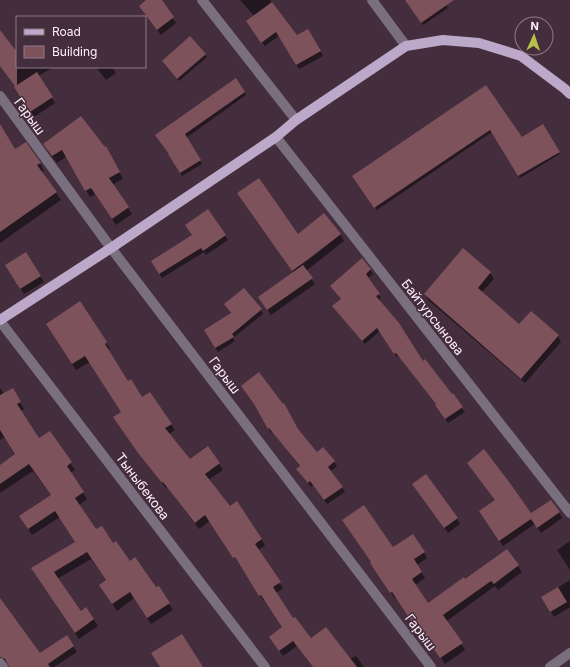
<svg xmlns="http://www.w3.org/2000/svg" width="570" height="667" font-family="Inter,sans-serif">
  <rect width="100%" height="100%" fill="#442d3d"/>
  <path fill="#0007" d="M148,0H160L176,23L161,35L143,11Z
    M240,0H270L297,37L308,30L323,56L299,69L279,36L265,46L249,26L254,16Z
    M406,0H442L448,8L423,25Z
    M0,30V31L17,54V67H54L38,76L55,103L34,117L18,92L16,86L0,65Z
    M190,38L207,57L179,81L164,64Z
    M96,67H112L116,73L106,80Z
    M486,86L522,138L543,126L560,154L520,178L492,132L377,210L354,176Z
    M244,92L246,95L186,138L202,164L182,176L170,154L159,139Z
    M81,117L104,148L106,147L123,179L112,185L132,214L116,225L95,194L90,197L67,156L57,163L48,151Z
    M0,144L40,163L44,171L42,172L61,200L0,243Z
    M243,200L298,235L340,234L344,241L306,271L315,284L271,315L263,303L294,273Z
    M208,210L228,240L206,255L204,252L162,278L152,261L193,236Z
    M464,250L490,273L494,279L482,292L519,325L531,312L558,336L561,342L525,383L428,300L425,294Z
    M26,254L44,282L24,294L6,266Z
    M362,260L373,274L368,278L381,298L379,300L423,362L465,412L448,423L437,405L399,356L397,357L380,331L365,344L336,310L342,300L331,286Z
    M80,303L106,343L110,349L107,350L127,383L142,399L171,424L175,430L169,434L190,460L208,448L219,464L223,470L208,480L230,507L237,503L262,540L265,546L258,550L283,588L276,593L293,620L311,640L350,659L356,656L364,667H313L297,646L283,656L274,643L283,627L265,600L264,601L210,521L199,529L167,487L166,488L143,459L118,423L122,412L90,362L76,370L51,330Z
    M225,305L261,310L263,314L233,338L235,341L218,352L207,335L231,314Z
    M242,387L298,431L316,454L323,448L337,466L331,471L345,492L327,504L314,485L311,487L300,473V467L273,432L271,433L257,408Z
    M0,388L4,394L12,389L24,409L20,411L39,440L50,432L75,470L70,473L87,499L79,505L96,531L112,545L156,589L158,587L173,610L151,624L134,598L117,611L104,592L107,581L91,559L57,579L80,612L86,608L98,626L79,639L32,569L76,542L60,517L32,535L25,523L52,496L33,471L0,493V466L16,455L5,437L0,440Z
    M468,463L531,515L559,512L562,518L541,533L535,524L503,546L480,512L496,501Z
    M417,489L457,518L460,524L448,533Z
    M570,541V570L557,550Z
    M393,549L424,552L427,558L417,565L425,578L415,585L428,604L465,581L507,550L522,572L498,590L495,586L447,621L465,650L445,664L421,628L418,630L396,598L395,599L375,569Z
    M570,580V607L554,617L542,597Z
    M0,601L40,654L66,636L77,652L54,667H10L2,657L0,658Z"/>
  <path fill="#7e525b" d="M146,0H162L174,17L157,30L139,6Z
    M405,0H454L421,23Z
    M272,2L297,35L308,29L321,51L296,65L276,32L261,43L246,21Z
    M0,30L17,52V85L37,72L53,97L30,112L14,87L15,86L0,66Z
    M190,36L206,54L177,79L162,61Z
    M236,78L245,92L185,134L201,160L180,173L168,154H169L155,135Z
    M486,85L522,137L543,124L560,152L518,176L490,130L374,208L352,176Z
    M81,116L105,147L106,146L120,172L109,178L129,207L112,219L91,188L85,191L62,150L52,156L43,144Z
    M0,124L15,149L26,142L41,163L37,165L57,192L0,232Z
    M259,178L298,234L324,213L341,234L310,258L292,271L237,193Z
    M208,209L226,235L203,251L201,248L159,274L151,261L192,235L185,225Z
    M463,248L491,272L478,288L519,324L531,311L559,335L521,379L424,294Z
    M26,252L41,276L20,289L5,265Z
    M362,258L371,269L366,274L380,294L376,296L399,323L423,361L425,359L452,394L453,393L463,407L445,419L435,405L436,404L396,353L394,354L377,328L362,341L332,306L341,299L330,286Z
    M303,265L313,278L267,310L258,297Z
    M244,288L262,309L232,334L234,337L215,348L204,330L231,313L224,304Z
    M80,301L107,342L105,344L128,381L131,379L142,397L150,392L172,424L165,428L190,459L208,446L220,463L205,474L230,506L237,501L262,539L255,544L281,582L273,587L293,618L295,617L311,638L326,627L357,667H313L293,641L279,651L269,637L282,627L261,595L259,596L235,557L233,558L205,515L195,523L163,482L162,483L138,453L113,417L121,412L85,356L72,364L46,324Z
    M259,372L283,404L284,403L298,429L317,452L323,447L335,461L328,467L343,487L324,500L310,481L308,483L296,469L300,466L269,428L268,429L254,404L241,386Z
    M13,388L21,402L17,404L39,438L50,431L72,462L67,466L84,492L75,498L96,529L102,526L113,543L116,541L130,561L135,557L156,587L159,586L170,603L147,618L130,592L112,604L99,585L106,580L87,552L54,572L81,611L86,607L94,619L75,633L31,568L75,542L55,511L28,529L19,516L51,495L29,464L0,484V465L15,454L0,430V395Z
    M484,449L512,486L531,513L551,500L560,512L537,528L531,519L499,541L479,511L495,500L467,463Z
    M426,474L458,518L444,528L412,484Z
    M364,505L393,547L413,534L425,552L414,559L422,572L412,579L428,603L464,577L465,579L507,549L519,565L494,584L491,581L443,615L463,643L440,658L416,623L414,625L392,592L390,593L370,563L371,562L342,520Z
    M558,587L567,602L550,612L541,597Z
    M0,598L40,653L67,635L74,646L48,664L50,667H9L5,659L0,657Z
    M182,634L203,667H160L151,653Z"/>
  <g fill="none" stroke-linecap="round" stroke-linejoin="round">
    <path stroke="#796f7f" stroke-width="10" d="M202,0L296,120
      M372,0L406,46
      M0,96L111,248L431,667
      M276,137L570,513
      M0,321L265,667
      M0,663L3,667
      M550,667L570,653"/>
    <path stroke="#bca8c8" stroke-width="10" d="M0,320L111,248L276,137L296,120L406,46L443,40L479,43L521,56L565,89L570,94"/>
  </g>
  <g text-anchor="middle" stroke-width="3" stroke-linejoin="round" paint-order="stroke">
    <g font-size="13" fill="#feeef8" stroke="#442d3d">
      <text transform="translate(30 116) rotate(54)" y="5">Гарыш</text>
      <text transform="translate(433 317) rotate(52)" y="5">Байтурсынова</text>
      <text transform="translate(225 375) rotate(53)" y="5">Гарыш</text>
      <text transform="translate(143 486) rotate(53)" y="5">Тыныбекова</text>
      <text transform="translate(421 632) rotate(53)" y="5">Гарыш</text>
    </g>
  </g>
  <rect x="16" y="16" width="130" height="52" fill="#442d3d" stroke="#8e7a88"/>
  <rect x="24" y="29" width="20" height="6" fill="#bca8c8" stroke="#8e7a88"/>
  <text x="52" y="36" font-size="12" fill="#feeef8">Road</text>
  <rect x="24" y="46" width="20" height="12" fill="#7e525b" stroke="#8e7a88"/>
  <text x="52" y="56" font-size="12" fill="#feeef8">Building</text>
  <g transform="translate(534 36) rotate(3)"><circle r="19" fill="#442d3d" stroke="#8e7a88"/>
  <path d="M0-3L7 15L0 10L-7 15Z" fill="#b7c148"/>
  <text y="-6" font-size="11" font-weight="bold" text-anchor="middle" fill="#feeef8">N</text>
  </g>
</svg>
